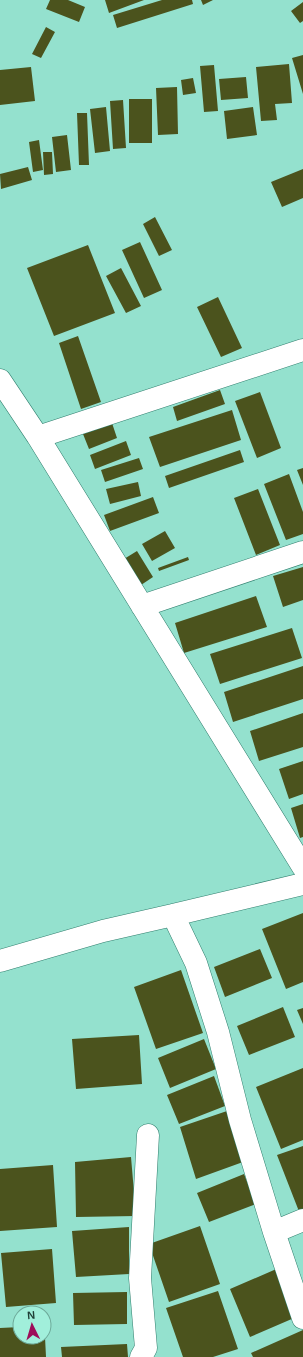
<svg xmlns="http://www.w3.org/2000/svg" width="303" height="1357" font-family="Helvetica,sans-serif">
  <rect width="100%" height="100%" fill="#94e1ce"/>
  <path fill="#4b531d" d="M50,0H68L85,7L79,22L46,9Z
    M105,0H144L109,13Z
    M162,0H192L193,4L117,28L113,15Z
    M201,0H213L203,5Z
    M303,2V21L300,23L291,11Z
    M46,27L55,32L41,58L32,54Z
    M303,55V94L292,58Z
    M289,64L292,103L275,104L277,120L261,121L256,67Z
    M214,65L218,111L204,112L200,66Z
    M31,67L35,101L0,105V70Z
    M246,77L248,98L221,100L219,79Z
    M193,78L196,93L183,95L181,80Z
    M177,87L178,134L158,135L156,88Z
    M129,99H152V143H129Z
    M123,100L126,148L113,149L110,101Z
    M106,107L110,151L95,153L90,109Z
    M253,107L257,135L227,139L224,111Z
    M77,113H87L89,165H79Z
    M67,135L71,170L56,172L52,137Z
    M39,140L43,170L33,172L29,142Z
    M43,152H52L53,174L44,175Z
    M28,167L32,180L1,189L0,174Z
    M303,169V198L282,207L271,182Z
    M155,217L172,250L159,256L143,224Z
    M140,242L162,290L144,298L122,250Z
    M88,245L115,313L54,336L27,268Z
    M121,268L141,306L126,313L106,276Z
    M218,297L242,348L221,357L197,307Z
    M78,336L101,402L81,409L59,343Z
    M220,390L225,404L177,421L173,407Z
    M260,392L281,448L257,458L235,401Z
    M232,410L241,440L160,467L149,437Z
    M112,423L117,438L89,449L83,434Z
    M126,441L131,455L95,469L90,455Z
    M240,450L244,462L169,488L165,476Z
    M139,458L143,469L105,482L101,470Z
    M303,468V485L297,470Z
    M289,474L303,512V534L286,540L264,484Z
    M138,482L141,496L110,504L106,489Z
    M258,489L280,545L256,555L234,498Z
    M153,497L159,513L110,531L104,515Z
    M165,531L175,548L152,561L142,544Z
    M137,551L153,577L141,585L124,559Z
    M188,557L189,560L159,571L158,568Z
    M303,567V600L283,607L273,576Z
    M256,596L267,627L184,653L175,623Z
    M292,628L302,658L220,684L210,654Z
    M303,666V699L233,722L224,692Z
    M303,713V747L259,761L250,731Z
    M303,761V794L289,799L279,769Z
    M303,804V837L300,838L291,808Z
    M303,913V982L286,989L262,929Z
    M260,949L272,978L225,997L214,967Z
    M181,970L203,1033L156,1049L134,987Z
    M283,1007L295,1037L249,1055L237,1026Z
    M303,1008V1024L297,1010Z
    M139,1035L142,1084L76,1089L72,1039Z
    M204,1039L216,1069L170,1088L158,1058Z
    M303,1068V1140L281,1149L256,1087Z
    M214,1076L225,1106L179,1124L167,1095Z
    M227,1111L243,1162L196,1179L180,1127Z
    M303,1146V1213L300,1214L277,1155Z
    M131,1157L136,1216L76,1217L75,1162Z
    M53,1165L57,1227L0,1231V1169Z
    M244,1174L256,1204L209,1222L197,1193Z
    M200,1226L220,1284L169,1302L149,1244Z
    M129,1227V1274L76,1277L72,1231Z
    M52,1249L56,1303L6,1307L1,1253Z
    M281,1267L301,1315L250,1337L230,1289Z
    M218,1291L238,1349L213,1357H183L166,1308Z
    M127,1292V1324L74,1325L73,1293Z
    M20,1327V1337H45L46,1357H0V1328Z
    M303,1330V1357H253L251,1353Z
    M127,1344L128,1357H62L61,1347Z"/>
  <g fill="none" stroke-linecap="round" stroke-linejoin="round">
    <defs>
      <path id="street" d="M0,380L38,437L303,867
        M38,437L303,350
        M142,606L303,552
        M173,915L303,884
        M0,961L103,931L173,915L196,963L218,1032L240,1120L274,1232L303,1318
        M274,1232L303,1220
        M141,1357L146,1348L140,1278L148,1135"/>
    </defs>
    <use href="#street" stroke="#307f6e" stroke-width="23"/>
    <use href="#street" stroke="#fff" stroke-width="22"/>
  </g>
  <g transform="translate(32 1325) rotate(355)"><circle r="19" fill="#a1efdb" stroke="#6da999"/>
  <path d="M0-3L7 15L0 10L-7 15Z" fill="#9d0d59"/>
  <text y="-6" font-size="11" font-weight="bold" text-anchor="middle" fill="#1f3f37">N</text>
  </g>
</svg>
